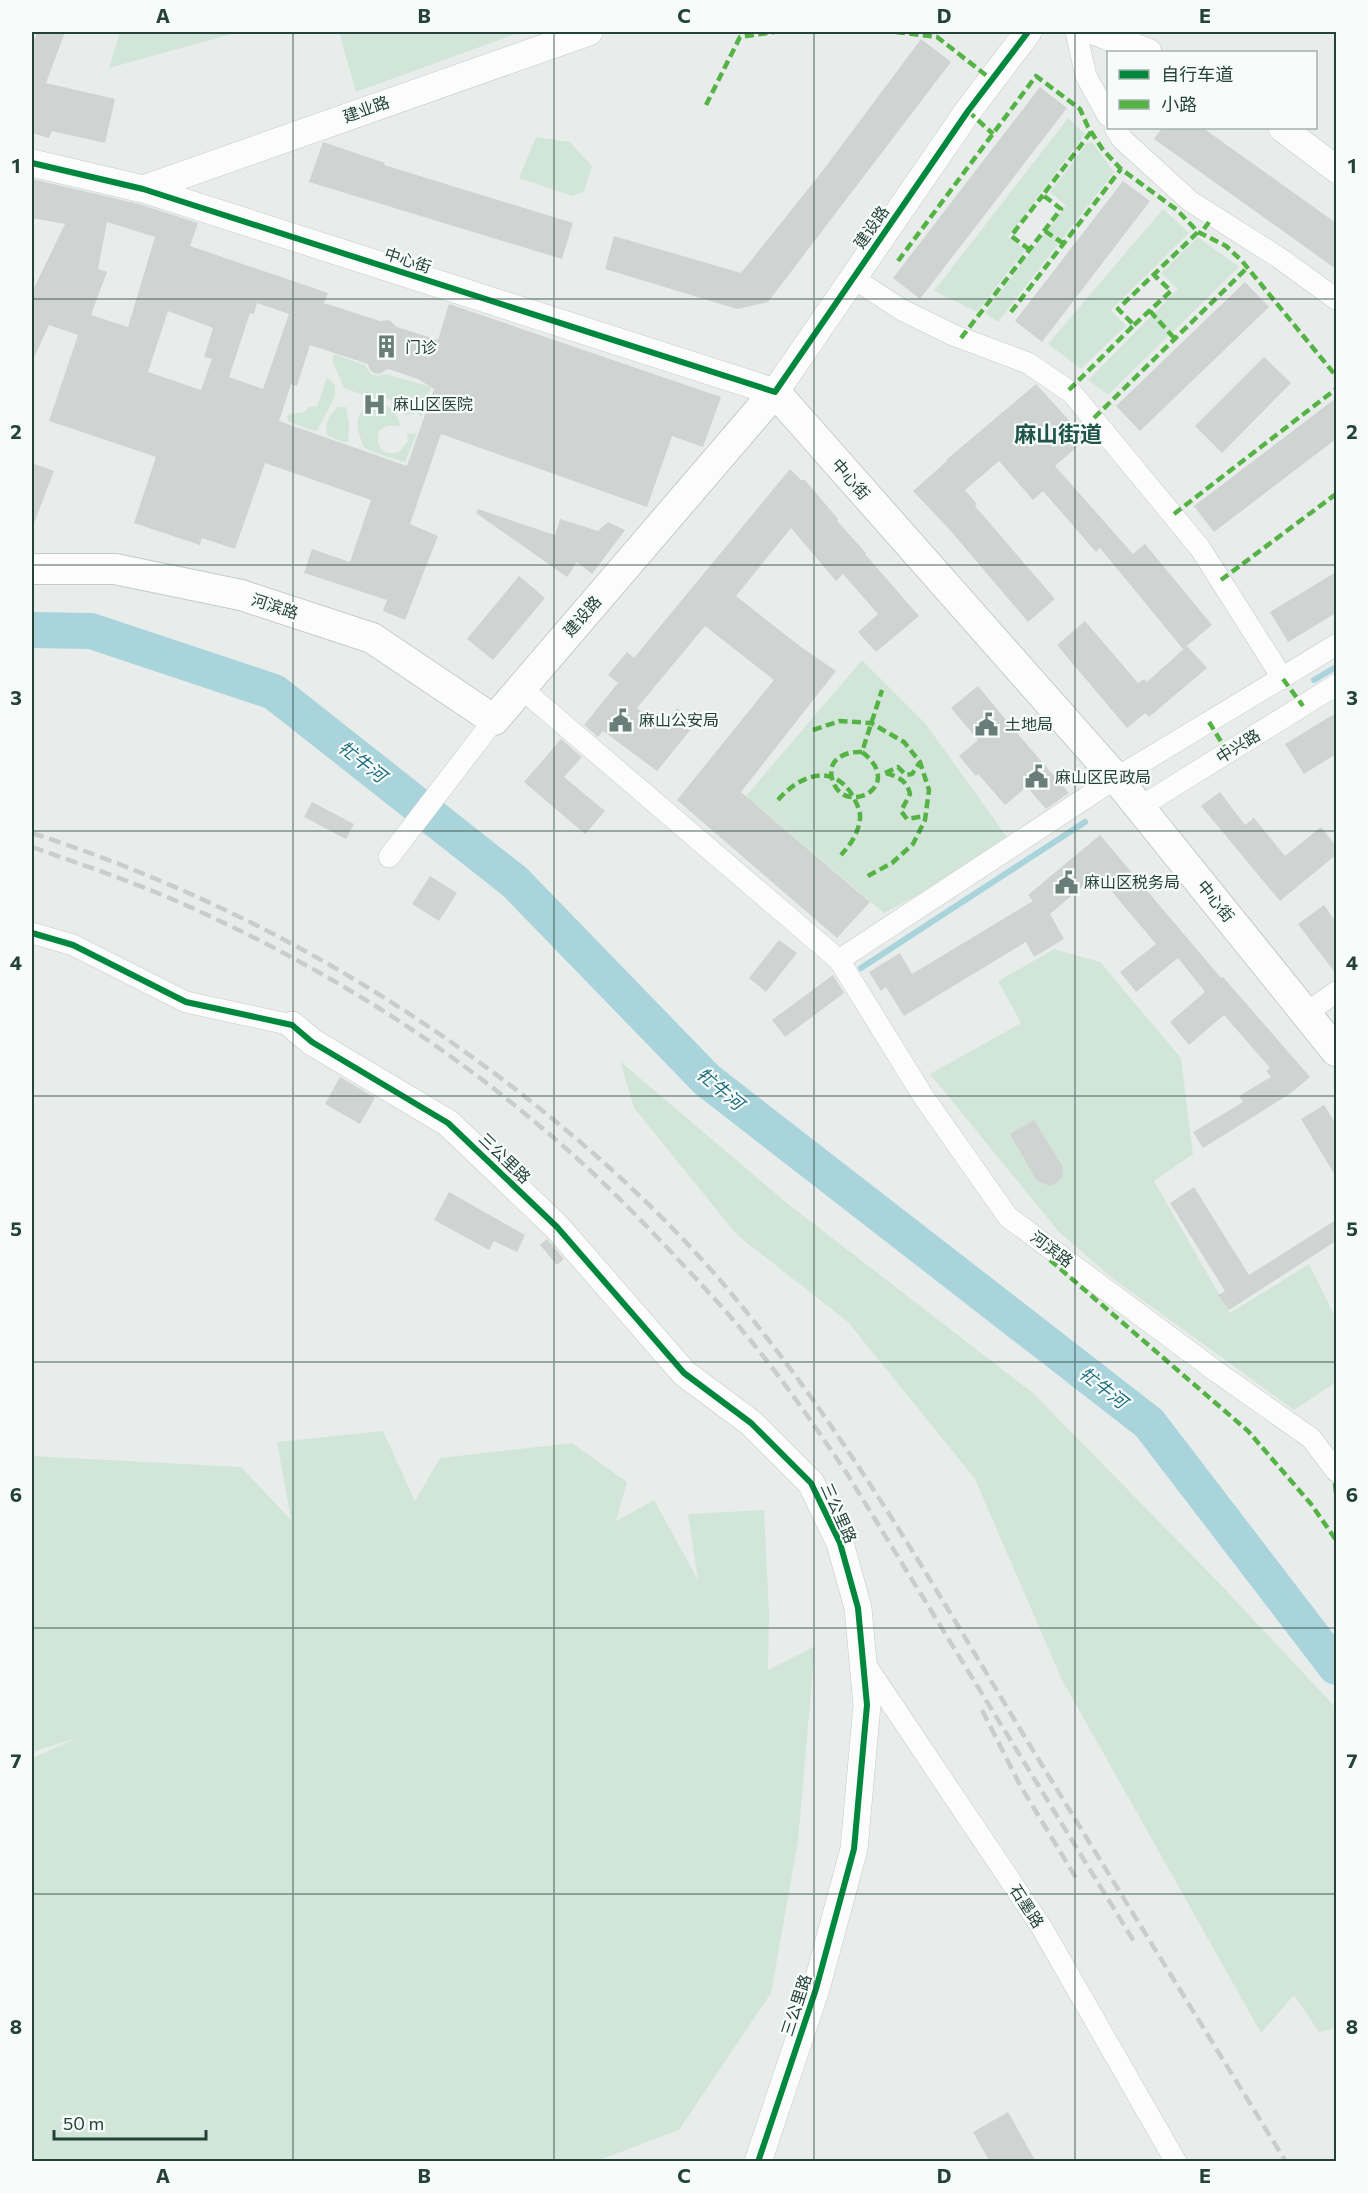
<svg xmlns="http://www.w3.org/2000/svg" width="1368" height="2193" font-family="Commissioner,'Noto Sans SC',sans-serif">
  <rect width="100%" height="100%" fill="#e8edeb"/>
  <path fill="#d1e6d8" d="M120,32H239L109,68Z
    M339,32H521L356,92Z
    M1068,118L1085,134L1008,237L1025,250L977,312L934,291Z
    M536,137L570,142L592,166L584,192L572,196L519,178Z
    M1092,142L1114,172L998,322L985,313L1066,205L1050,192L1087,143Z
    M1163,209L1189,233L1111,310L1126,326L1081,369L1048,344Z
    M1198,237L1239,267L1108,395L1088,380L1178,289L1161,273Z
    M334,354L365,365L371,374L378,376L386,374L431,387L421,417L417,413L405,415C393,397 388,397 367,399L366,396L344,388L332,360Z
    M327,377L335,385V396L317,431L311,430L289,422L287,417L289,414L304,412L310,406L317,407Z
    M376,403C391,404 396,412 401,426H387L379,431C375,447 383,457 399,452L408,441L407,434L417,433L405,462C402,462 367,450 365,448C361,445 363,445 361,440C355,422 355,410 376,403Z
    M338,407H346L349,423L348,442H343L328,436C323,426 330,413 338,407Z
    M862,660L925,723L1007,837L957,874L884,913L746,796Z
    M1054,949L1100,962L1181,1058L1193,1154L1154,1181L1230,1313L1309,1264L1336,1319V1382L1294,1410L1112,1278L1059,1232L930,1074L1021,1023L998,981Z
    M620,1061L783,1200L1033,1393L1224,1588L1336,1708V2028L1319,2032L1294,1995L1261,2033L1061,1678L975,1479L848,1322L737,1235L634,1108Z
    M383,1431L415,1501L440,1458L572,1443L627,1482L616,1521L654,1500L698,1580L688,1514L764,1510L769,1613L768,1670L815,1646L798,1841L771,1993L679,2130L597,2161H32V1758L77,1738L32,1752V1456L241,1467L291,1520L277,1442Z"/>
  <g fill="none" stroke-linecap="round" stroke-linejoin="round">
    <path stroke="#a9d4db" stroke-width="6" d="M1314,680L1336,667
      M861,968L1085,822"/>
    <path stroke="#a9d4db" stroke-width="36" d="M32,630L91,631L274,692L515,882L707,1080L1149,1423L1336,1667"/>
  </g>
  <path fill="#cfd4d2" fill-rule="evenodd" d="M37,32H65L46,83L115,99L105,143L52,131L49,138L32,133V47Z
    M921,39L951,62L768,302L737,309L605,269L614,236L741,273L824,169Z
    M1040,87L1067,108L920,299L893,278Z
    M1162,128H1203L1336,223V269L1154,139Z
    M323,142L385,163L384,165L573,223L562,259L309,182Z
    M32,179L139,204L198,223L190,246L328,293L324,303L380,321L389,320L397,327L438,340L449,304L721,397L703,447L672,436L647,507L441,434L410,524L438,536L405,620L383,611L387,600L304,573L312,549L350,562L371,500L265,463L235,549L202,538L200,545L134,523L156,457L49,421L78,335L49,325L32,362V292L65,224L32,218ZM107,222L155,237L128,327L91,315L107,272L98,269ZM257,303L289,314L263,389L229,377L250,313L254,314ZM168,311L213,328L204,357L212,359L201,390L148,372ZM310,345L368,364L370,370L374,373L379,374L388,369L418,379L434,389L407,466L279,421L291,384L297,386Z
    M1123,181L1150,201L1042,342L1015,321Z
    M1245,282L1269,307L1140,431L1116,406Z
    M1264,357L1291,383L1222,453L1195,426Z
    M1036,384L1086,439L1055,466L1133,554L1145,544L1212,625L1183,649L1100,548L1096,552L1043,491L1033,500L999,461L965,490L977,504L975,506L1055,599L1028,622L949,529L913,491L947,461L946,460Z
    M1336,398V439L1214,532L1194,506Z
    M32,463L54,471L33,526H32Z
    M790,469L801,480H805L838,519L837,521L866,553L865,554L919,616L876,652L858,632L878,614L843,574L836,581L791,528L736,596L801,647L836,671L741,792L870,902L837,938L677,800L774,680L705,626L637,708L661,728L677,708L696,723L657,771L603,731L598,737L584,725L618,683L608,675L627,652L634,658Z
    M478,509L555,535L560,519L598,531L608,522L625,530L592,574L577,562L567,577L476,513Z
    M1336,572V613L1288,642L1270,612Z
    M519,576L545,598L493,660L467,639Z
    M1085,621L1138,683L1144,679L1147,682L1187,646L1207,668L1149,717L1145,713L1127,728L1057,645Z
    M978,686L1023,740L1069,793L1046,809L1027,787L1005,805L978,774L976,776L959,756L978,740L951,708Z
    M1336,713V754L1304,774L1285,744Z
    M561,739L582,757L564,777L605,811L585,834L524,782Z
    M1220,792L1245,825L1254,818L1285,856L1321,827L1336,846V855L1280,901L1201,806Z
    M312,802L354,824L346,839L304,817Z
    M1100,835L1221,978L1223,977L1310,1077L1291,1093L1203,1148L1193,1132L1243,1102L1239,1096L1271,1077L1266,1071L1270,1068L1224,1015L1189,1045L1170,1022L1205,992L1178,958L1136,992L1120,972L1156,944L1108,887L1105,890L1094,877L1050,914L1064,939L1034,957L1026,942L904,1016L886,987L881,991L869,972L900,953L912,974L1033,901L1028,895Z
    M430,876L457,893L439,921L412,904Z
    M1324,905L1336,922V974L1298,924Z
    M779,940L797,953L766,992L749,978Z
    M833,975L844,993L785,1037L772,1020Z
    M340,1077L375,1098L360,1124L325,1104Z
    M1324,1105L1336,1124V1177L1301,1119Z
    M1034,1120L1063,1167L1062,1177L1059,1181L1050,1186L1037,1181L1010,1134Z
    M1194,1187L1249,1275L1336,1220V1241L1229,1310L1218,1295L1225,1291L1170,1203Z
    M449,1192L525,1235L517,1252L494,1241L489,1250L434,1220Z
    M547,1239L564,1259L557,1265L540,1245Z
    M1008,2112L1036,2162H990L973,2132Z"/>
  <g fill="none" stroke-linecap="round" stroke-linejoin="round">
    <defs>
      <path id="minor" d="M1076,32L1086,76L1108,116
        M1115,128L1122,139L1190,201L1281,259L1336,299
        M853,278L902,310L953,335L1028,363L1072,393L1200,548L1283,679
        M521,688L839,960L1116,778L1336,645
        M1140,807L1336,685
        M389,857L494,720
        M32,933L73,945L186,1002L292,1025
        M839,960L923,1096L1008,1217L1217,1372L1311,1438L1336,1471
        M1306,1013L1336,992
        M863,1661L1042,1928L1176,2162"/>
      <path id="tertiary" d="M1096,32L1148,52
        M1282,128L1336,169
        M32,163L143,189L775,392L968,111L1028,32
        M143,189L589,32
        M292,1025L312,1042L448,1123L557,1227L684,1373L751,1423L811,1483L840,1543L858,1608L867,1705L854,1849L816,1989L758,2162"/>
      <path id="secondary" d="M32,569H115L241,595L372,638L494,720L775,392L1116,778L1336,1051"/>
    </defs>
    <use href="#minor" stroke="#c5cac8" stroke-width="22"/>
    <use href="#tertiary" stroke="#c5cac8" stroke-width="28"/>
    <use href="#secondary" stroke="#c3cbc8" stroke-width="32"/>
    <use href="#minor" stroke="#fcfcfc" stroke-width="21"/>
    <use href="#tertiary" stroke="#fcfcfc" stroke-width="27"/>
    <use href="#secondary" stroke="#fcfcfc" stroke-width="30"/>
    <path stroke="#c9cdcc" stroke-width="4.5" stroke-dasharray="12 6" stroke-linecap="butt" d="M32,833C207,890 359,971 506,1082C583,1141 656,1206 720,1280C835,1415 923,1568 1014,1719C1104,1867 1195,2014 1286,2162
      M32,847C89,867 148,887 203,913C322,968 436,1038 536,1123C585,1163 630,1208 673,1254C703,1286 733,1318 760,1352C791,1391 818,1431 846,1472L1135,1943
      M982,1710L1020,1785L1076,1878"/>
    <path stroke="#55b346" stroke-width="4.5" stroke-dasharray="9 4.5" stroke-linecap="butt" d="M896,32L937,37L991,79
      M706,105L740,37L774,32
      M968,111L993,134
      M1204,229L1209,222
      M1045,231L1064,244
      M1030,250L1011,236L1043,195
      M898,261L1036,76L1080,109L1088,127L1103,150L1121,169L1177,210L1198,232L1226,246L1242,261L1336,376
      M1150,311L1175,339
      M1011,312L1121,169
      M1134,325L1171,291L1154,275
      M961,338L1061,209L1043,195L1091,132
      M1069,390L1134,325L1118,309L1198,232
      M1094,418L1248,267
      M1174,514L1336,389
      M1221,580L1336,494
      M1283,679L1303,706
      M1209,722L1228,753
      M813,730L840,721L871,723L904,742L920,762L929,790L925,820L913,844L892,863L866,877
      M862,752C846,751 827,759 832,778C841,819 908,787 862,752L882,690
      M885,773L898,767L906,775L912,774L920,762
      M886,773C899,777 907,781 910,794L901,811L907,819L925,816
      M778,800C798,777 830,762 851,793C855,800 861,810 860,819C858,834 851,844 841,855
      M1050,1260L1248,1431L1311,1504L1336,1540
      M1335,1483L1336,1493"/>
    <defs>
      <path id="cycleway" d="M32,163L143,189L775,392L968,111L1028,32
        M32,933L73,945L186,1002L292,1025L312,1042L448,1123L557,1227L684,1373L751,1423L811,1483L840,1543L858,1608L867,1705L854,1849L816,1989L758,2162"/>
    </defs>
    <use href="#cycleway" stroke="#f7fbf9" stroke-width="10"/>
    <use href="#cycleway" stroke="#00873e" stroke-width="6"/>
  </g>
  <path fill="none" stroke="#24423a" stroke-width="1.5" stroke-opacity="0.55" d="M293,32V2162M554,32V2162M814,32V2162M1075,32V2162M32,299H1336M32,565H1336M32,831H1336M32,1096H1336M32,1362H1336M32,1628H1336M32,1894H1336"/>
  <defs>
    <symbol id="building-bare" viewBox="-9 -9 18 18"><path d="M-4-6H4V6H1V3H-1V6H-4ZM-2.5-4.3h1.7v1.8h-1.7ZM.8-4.3h1.7v1.8H.8ZM-2.5-1h1.7V.8h-1.7ZM.8-1h1.7V.8H.8Z" fill="#697e78" stroke="#f7fbf9" stroke-width="2.5" paint-order="stroke"/></symbol>
    <symbol id="hospital-bare" viewBox="-9 -9 18 18"><path d="M-5-5h3v3.5h4V-5h3V5h-3V1.5h-4V5h-3Z" fill="#697e78" stroke="#f7fbf9" stroke-width="2.5" paint-order="stroke"/></symbol>
    <symbol id="civic-bare" viewBox="-9 -9 18 18"><path d="M-.6-6.5H3V-4.5H.6V-3L4-1V1h2V6H-6V1h2V-1L-.6-3ZM-1.2 2.5V6h2.4V2.5Z" fill="#697e78" stroke="#f7fbf9" stroke-width="2.5" paint-order="stroke"/></symbol>
  </defs>
  <g fill-rule="evenodd">
    <use href="#building-bare" x="370" y="330" width="33" height="33"/>
    <use href="#hospital-bare" x="358" y="388" width="33" height="33"/>
    <use href="#civic-bare" x="604" y="704" width="33" height="33"/>
    <use href="#civic-bare" x="970" y="708" width="33" height="33"/>
    <use href="#civic-bare" x="1020" y="760" width="33" height="33"/>
    <use href="#civic-bare" x="1050" y="866" width="33" height="33"/>
  </g>
  <g text-anchor="middle" stroke-width="4.5" stroke-linejoin="round" paint-order="stroke">
    <g font-size="16" fill="#24423a" stroke="#f7fbf9">
      <text transform="translate(366 109) rotate(-20)" y="6">建业路</text>
      <text transform="translate(871 227) rotate(-55)" y="6">建设路</text>
      <text transform="translate(408 260) rotate(18)" y="6">中心街</text>
      <text transform="translate(851 479) rotate(49)" y="6">中心街</text>
      <text transform="translate(275 606) rotate(18)" y="6">河滨路</text>
      <text transform="translate(582 616) rotate(-49)" y="6">建设路</text>
      <text transform="translate(1238 746) rotate(-32)" y="6">中兴路</text>
      <text transform="translate(1216 901) rotate(51)" y="6">中心街</text>
      <text transform="translate(505 1158) rotate(44)" y="6">三公里路</text>
      <text transform="translate(1052 1249) rotate(37)" y="6">河滨路</text>
      <text transform="translate(839 1513) rotate(66)" y="6">三公里路</text>
      <text transform="translate(1027 1906) rotate(57)" y="6">石墨路</text>
      <text transform="translate(796 2005) rotate(-72)" y="6">三公里路</text>
    </g>
    <g font-size="16" fill="#24423a" stroke="#f7fbf9" text-anchor="start">
      <text x="405" y="353">门诊</text>
      <text x="393" y="410">麻山区医院</text>
      <text x="639" y="726">麻山公安局</text>
      <text x="1005" y="730">土地局</text>
      <text x="1055" y="783">麻山区民政局</text>
      <text x="1084" y="888">麻山区税务局</text>
    </g>
    <g font-size="18" font-style="italic" fill="#1c6f80" stroke="#f7fbf9">
      <text transform="translate(362 762) rotate(38)" y="6">牤牛河</text>
      <text transform="translate(720 1089) rotate(40)" y="6">牤牛河</text>
      <text transform="translate(1103 1388) rotate(38)" y="6">牤牛河</text>
    </g>
    <g font-size="22" font-weight="bold" fill="#1f5548" stroke="#f7fbf9">
      <text x="1058" y="442">麻山街道</text>
    </g>
  </g>
  <rect width="1368" height="2193" fill="none" stroke="#f7fbf9" stroke-width="66"/>
  <rect x="1107" y="51" width="210" height="78" fill="#f7fbf9" stroke="#a3b1ad" stroke-width="1.5"/>
  <rect x="1119" y="70" width="30" height="9" fill="#00873e" stroke="#a3b1ad" stroke-width="1.5"/>
  <text x="1161" y="81" font-size="18" fill="#24423a">自行车道</text>
  <rect x="1119" y="100" width="30" height="9" fill="#55b346" stroke="#a3b1ad" stroke-width="1.5"/>
  <text x="1161" y="111" font-size="18" fill="#24423a">小路</text>
  <path d="M54 2130v9h152v-9" fill="none" stroke="#24423a" stroke-width="3"/>
  <text x="63" y="2130" font-size="18" fill="#24423a" stroke="#f7fbf9" stroke-width="4.5" paint-order="stroke">50 m</text>
  <rect x="33" y="33" width="1302" height="2127" fill="none" stroke="#24423a" stroke-width="2"/>
  <g font-size="20" text-anchor="middle" font-weight="bold" fill="#24423a">
    <text x="163" y="23">A</text>
    <text x="424" y="23">B</text>
    <text x="684" y="23">C</text>
    <text x="944" y="23">D</text>
    <text x="1205" y="23">E</text>
    <text x="16" y="173">1</text>
    <text x="1352" y="173">1</text>
    <text x="16" y="439">2</text>
    <text x="1352" y="439">2</text>
    <text x="16" y="705">3</text>
    <text x="1352" y="705">3</text>
    <text x="16" y="970">4</text>
    <text x="1352" y="970">4</text>
    <text x="16" y="1236">5</text>
    <text x="1352" y="1236">5</text>
    <text x="16" y="1502">6</text>
    <text x="1352" y="1502">6</text>
    <text x="16" y="1768">7</text>
    <text x="1352" y="1768">7</text>
    <text x="16" y="2034">8</text>
    <text x="1352" y="2034">8</text>
    <text x="163" y="2183">A</text>
    <text x="424" y="2183">B</text>
    <text x="684" y="2183">C</text>
    <text x="944" y="2183">D</text>
    <text x="1205" y="2183">E</text>
  </g>
</svg>
